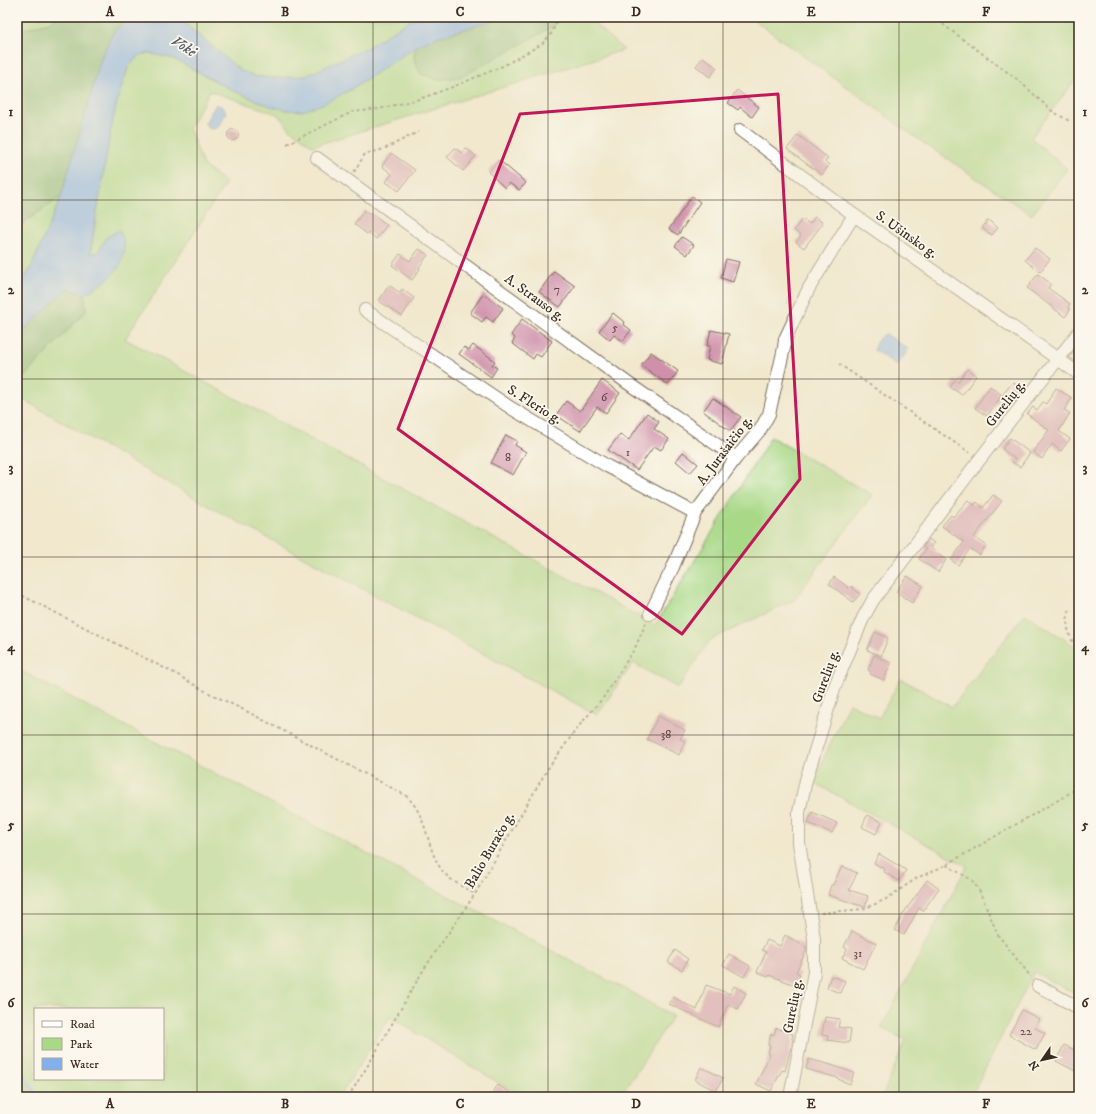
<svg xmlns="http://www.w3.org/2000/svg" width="1096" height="1114" font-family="'IM FELL DW Pica',serif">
  <rect width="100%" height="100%" fill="#fbf7ec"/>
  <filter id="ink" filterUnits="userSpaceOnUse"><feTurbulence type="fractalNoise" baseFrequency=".025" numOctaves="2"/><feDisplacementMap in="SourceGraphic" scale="8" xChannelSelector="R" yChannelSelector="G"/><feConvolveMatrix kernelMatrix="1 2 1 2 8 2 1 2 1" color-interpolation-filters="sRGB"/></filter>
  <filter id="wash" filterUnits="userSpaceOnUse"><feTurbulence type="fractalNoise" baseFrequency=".012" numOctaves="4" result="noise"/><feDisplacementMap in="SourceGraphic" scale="16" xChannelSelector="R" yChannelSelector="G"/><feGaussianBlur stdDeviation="0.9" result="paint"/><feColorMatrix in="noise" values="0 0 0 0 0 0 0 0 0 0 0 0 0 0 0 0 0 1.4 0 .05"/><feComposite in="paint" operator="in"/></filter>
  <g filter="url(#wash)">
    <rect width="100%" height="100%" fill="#f1e8ce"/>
    <path fill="#a7d987" stroke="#718252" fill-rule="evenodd" d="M17,17H60L49,22L17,31Z
      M187,17H421L409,21L368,47L306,76L276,78L257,77L241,71L183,22Z
      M557,17H587L624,50L313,146L290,129L277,114L210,91L189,128L203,165L226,183L125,339L655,625L771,437L872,495L794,600L710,640L678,688L633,663L597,715L216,510L17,396V384L86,311L85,294L114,273L107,237L97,253L90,254L110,134L118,97L129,65L140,55L149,53L174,59L232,90L270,106L287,110L348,91L415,47L414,57L554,26Z
      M750,17H1079V75L1031,138L1067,169L1032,215L925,144Z
      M17,99L24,127L17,155Z
      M61,197L31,268L17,288V227Z
      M1025,614L1078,648H1079V996L1034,972L971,1097H882L906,1040L881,1028L967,866L813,782L849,703L879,718L901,679L952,707Z
      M17,669L632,993L673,1016L620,1097H522L390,1017L339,1097H17ZM35,1009H163V1079H35Z"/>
    <path fill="#85b974" stroke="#607249" d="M60,17H133L115,30L102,55L61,197L17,227V155L24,127L17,99V31L49,22Z
      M504,17H557L554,26L461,77L437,80L421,74L415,63L414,57L415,47L437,37Z
      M68,289L85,294L86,311L17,384V337L59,296Z"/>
    <path fill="#82b0ec" stroke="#5e6d85" d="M132,17H168L183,22L241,71L257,77L276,78L306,76L368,47L409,21L421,17H504L437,37L415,47L348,91L325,103L303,111L287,110L270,106L232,90L174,59L149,53L140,55L129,65L118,97L110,134L90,253H97L107,237L119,230C128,244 125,261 114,273C106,282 94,288 85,294L68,289L59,296L17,337V288L31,268L61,197L102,55L115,30Z
      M605,17H623L616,22H612Z
      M216,104L224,108L226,113L217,128L212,129L208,128L205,123Z
      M886,334L908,349L907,352L898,364H895L874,350C874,344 880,335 886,334Z"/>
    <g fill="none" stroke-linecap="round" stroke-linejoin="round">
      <path stroke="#82b0ec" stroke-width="3" d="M17,1066L38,1097"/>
    </g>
    <g id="blocks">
      <path fill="#cf90aa" d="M703,57L717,68L710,77L696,66Z
        M737,90L759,107L752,117L740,107L738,110L728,103Z
        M227.5 135a5.5 5.5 0 1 1 11 0a5.5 5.5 0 1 1-11 0Z
        M798,135L828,158L825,162L829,165L822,175L787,149Z
        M455,148L462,153L466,148L476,156L463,171L447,157Z
        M391,153L415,170L399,191L386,182L392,174L382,166Z
        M499,160L526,183L519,190L509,183L505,188L488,172Z
        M692,196L700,202L678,235L669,229Z
        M365,210L370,215L371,213L387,225L376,239L368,232L367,234L354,224Z
        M815,217L823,223L804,248L796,242L801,236L794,230L802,219L810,224Z
        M988,220L998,228L992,235L982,228Z
        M682,237L694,245L687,255L675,246Z
        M1035,248L1050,259L1040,272L1025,260Z
        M419,249L428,255L419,267L420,269L412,280L392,265L400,254L410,261Z
        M726,259L739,262L733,282L721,278Z
        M554,271L575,286L560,307L539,292Z
        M1038,274L1051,284L1048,288L1070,304L1068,307L1070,310L1065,317L1027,288Z
        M389,285L400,293L402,289L414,298L402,316L379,301Z
        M483,294L503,308L493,322L486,317L482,322L470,313Z
        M613,313L624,322L623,324L631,330L623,341L614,335L610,340L599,331Z
        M522,319L552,341L541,357L536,354L533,359L512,343L515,338L511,335Z
        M711,330L729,334L722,364L707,360L710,346H707Z
        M1079,344V364L1069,357Z
        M473,345L495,361L492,365L497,368L491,377L459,354L464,347L469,350Z
        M651,352L678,371L668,385L641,365Z
        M967,369L976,376L962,395L950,387L955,380L958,382Z
        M602,380L620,393L606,413L597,407L580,431L556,415L566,401L580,411Z
        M1013,382L1021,389L1011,401L1003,394Z
        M990,386L1002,395L987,416L975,408Z
        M1056,388L1072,398L1064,410L1070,413L1059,431L1070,439L1061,451L1052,444L1042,459L1033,452L1049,430L1027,414L1033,407L1037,410L1043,402L1046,404Z
        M713,398L741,417L730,431L703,411Z
        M647,413L659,422L654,429L669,439L661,450L654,446L637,470L608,450L620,434L629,440Z
        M506,435L517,441L515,445L526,452L513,475L491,463Z
        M1010,438L1030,453L1020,467L1012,462L1015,459L1002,449Z
        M683,452L698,464L690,473L676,461Z
        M993,495L1002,501L974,537L986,545L980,555L970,549L958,565L951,560L964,542L942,526L951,515L953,517L968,500L974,505L977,502L983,508Z
        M929,539L934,543L930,548L946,560L938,572L919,559L926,549L923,547Z
        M907,576L923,586L912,603L896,592Z
        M834,577L849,588L851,586L860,594L853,602L829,584Z
        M875,632L888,638L881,656L867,650Z
        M874,655L891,663L884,680L870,674L871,672L868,670Z
        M658,716L685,730L680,739L685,741L679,755L647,739Z
        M812,812L837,823L832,833L808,823Z
        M867,815L882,822L876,834L862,827Z
        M879,854L906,870L899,881L884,872L885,869L874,863Z
        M842,866L857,873L849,890L868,896L865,907L828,895L831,885H833Z
        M927,880L939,888L923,911L919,908L904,935L895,930L903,914Z
        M852,931L876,943L863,969L842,958L847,949L844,947Z
        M785,935L806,947V951L796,972L800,974L795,985L769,975L768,977L757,972L766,952L762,950L767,940L780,946Z
        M675,950L688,959L682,970L668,962Z
        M729,954L750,966L744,977L723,965Z
        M831,976L845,981L840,993L827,988Z
        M706,985L730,994L734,986L746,993L738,1009L728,1004L718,1027L669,1004L673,997L697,1010Z
        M1022,1010L1039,1019L1035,1028L1045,1033L1036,1050L1009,1035Z
        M825,1017L840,1019L838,1027L851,1029L849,1043L827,1040L828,1036L822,1035Z
        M776,1028L793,1034L792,1039L793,1040L785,1071L782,1070L771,1091L756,1084L770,1054H768L770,1046L768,1045L771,1034L774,1035Z
        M1064,1045L1079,1052V1073L1056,1061Z
        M809,1059L831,1065L854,1073L850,1084L838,1079V1078L806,1069Z
        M701,1067L723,1078L716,1091L695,1080Z
        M498,1085L517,1097H501L493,1092Z"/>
    </g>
  </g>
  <g filter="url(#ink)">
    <use href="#blocks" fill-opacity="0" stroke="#7b6c5c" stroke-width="1"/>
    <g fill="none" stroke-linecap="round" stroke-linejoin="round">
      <defs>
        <path id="street" d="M740,130L854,215L1079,374
          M317,158L629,384L736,458
          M365,310L511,408L607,466L695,513
          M650,614L673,567L695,513L736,458L760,430L769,414L784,348L785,339L809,288L854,215
          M1038,986L1079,1008
          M790,1097L814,972V939L799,843V812L806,780L835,686L863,618L873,600L980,459L1079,332"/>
      </defs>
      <use href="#street" stroke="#7b6c5c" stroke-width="14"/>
      <path stroke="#7b6c5c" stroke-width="2" stroke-dasharray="3 3" stroke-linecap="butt" d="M933,17L1018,80L1052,111L1071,122
        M287,144L352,112L379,109L419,99L450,88L503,66L542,44L551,34L559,17
        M354,172L365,154L384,149L418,132
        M839,364L970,453
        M17,593L178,675L203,690L248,712L405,795C430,816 425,852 445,874C453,882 465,888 475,894
        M1069,610C1065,628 1069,637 1079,652
        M946,865L972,880L980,892L998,935L1031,977
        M821,913L863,909L873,905L886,899L917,878L946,865L1065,796L1079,787
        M348,1097L367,1067L424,969L475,894L547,770L578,727L603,698L635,648L646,623"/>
      <use href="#street" stroke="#fff" stroke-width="12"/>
    </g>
  </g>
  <path d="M0 0H1096V1114H0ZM778,94L800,479L682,634L398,429L520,114Z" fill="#f1e8ce" fill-opacity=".55" fill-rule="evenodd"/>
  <path fill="none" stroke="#c2185b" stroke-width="3" stroke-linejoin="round" d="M778,94L800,479L682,634L398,429L520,114Z"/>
  <path fill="none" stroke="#3b2a1e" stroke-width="1" stroke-opacity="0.55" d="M197,17V1097M373,17V1097M548,17V1097M723,17V1097M899,17V1097M17,200H1079M17,379H1079M17,557H1079M17,735H1079M17,914H1079"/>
  <g text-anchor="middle" stroke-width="3.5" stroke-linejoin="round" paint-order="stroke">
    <g font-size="12" fill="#604441">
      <text x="557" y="293">7</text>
      <text x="615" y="331">5</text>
      <text x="604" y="401">6</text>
      <text x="628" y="456">1</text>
      <text x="508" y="461">8</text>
      <text x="666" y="738">38</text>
      <text x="858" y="957">31</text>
      <text x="1026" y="1035">22</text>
    </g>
    <g font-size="14" fill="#3b2a1e" stroke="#fbf7ec">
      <text transform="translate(907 234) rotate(35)" y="5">S. Ušinsko g.</text>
      <text transform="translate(535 297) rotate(36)" y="5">A. Strauso g.</text>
      <text transform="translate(1005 403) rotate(-52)" y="5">Gurelių g.</text>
      <text transform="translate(535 404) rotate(32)" y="5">S. Flerio g.</text>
      <text transform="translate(724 450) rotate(-53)" y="5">A. Jurašaičio g.</text>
      <text transform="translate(825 676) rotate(-70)" y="5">Gurelių g.</text>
      <text transform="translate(489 850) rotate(-60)" y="5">Balio Buračo g.</text>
      <text transform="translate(792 1006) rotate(-79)" y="5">Gurelių g.</text>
    </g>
    <g font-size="15" font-style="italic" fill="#545966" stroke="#fbf7ec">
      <text transform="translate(184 46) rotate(32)" y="5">Vokė</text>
    </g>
  </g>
  <rect width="1096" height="1114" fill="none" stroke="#fbf7ec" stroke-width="44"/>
  <rect x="34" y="1008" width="130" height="72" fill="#fbf7ec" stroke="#aea59a"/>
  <rect x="42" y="1021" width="20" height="6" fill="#ffffff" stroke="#aea59a"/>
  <text x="70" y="1028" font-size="12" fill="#3b2a1e">Road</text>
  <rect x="42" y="1038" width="20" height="12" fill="#a7d987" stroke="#aea59a"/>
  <text x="70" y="1048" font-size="12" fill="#3b2a1e">Park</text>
  <rect x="42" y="1058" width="20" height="12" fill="#82b0ec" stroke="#aea59a"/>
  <text x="70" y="1068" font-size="12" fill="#3b2a1e">Water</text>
  <g transform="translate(1042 1060) rotate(236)" stroke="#fbf7ec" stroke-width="3" paint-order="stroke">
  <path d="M0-3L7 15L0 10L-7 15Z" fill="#3b2a1e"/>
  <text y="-6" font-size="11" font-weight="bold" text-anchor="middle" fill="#3b2a1e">N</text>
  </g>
  <rect x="22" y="22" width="1052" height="1070" fill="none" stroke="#3b2a1e" stroke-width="1.5"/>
  <g font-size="13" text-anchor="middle" font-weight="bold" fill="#3b2a1e">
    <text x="110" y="16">A</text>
    <text x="285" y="16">B</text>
    <text x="460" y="16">C</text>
    <text x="636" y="16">D</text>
    <text x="811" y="16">E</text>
    <text x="986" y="16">F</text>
    <text x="11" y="116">1</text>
    <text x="1085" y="116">1</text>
    <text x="11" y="294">2</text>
    <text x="1085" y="294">2</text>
    <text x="11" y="472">3</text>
    <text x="1085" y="472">3</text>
    <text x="11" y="651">4</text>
    <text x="1085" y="651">4</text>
    <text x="11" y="829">5</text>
    <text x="1085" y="829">5</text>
    <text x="11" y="1007">6</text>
    <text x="1085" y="1007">6</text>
    <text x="110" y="1108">A</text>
    <text x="285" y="1108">B</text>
    <text x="460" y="1108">C</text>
    <text x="636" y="1108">D</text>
    <text x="811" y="1108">E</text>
    <text x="986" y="1108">F</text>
  </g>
</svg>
